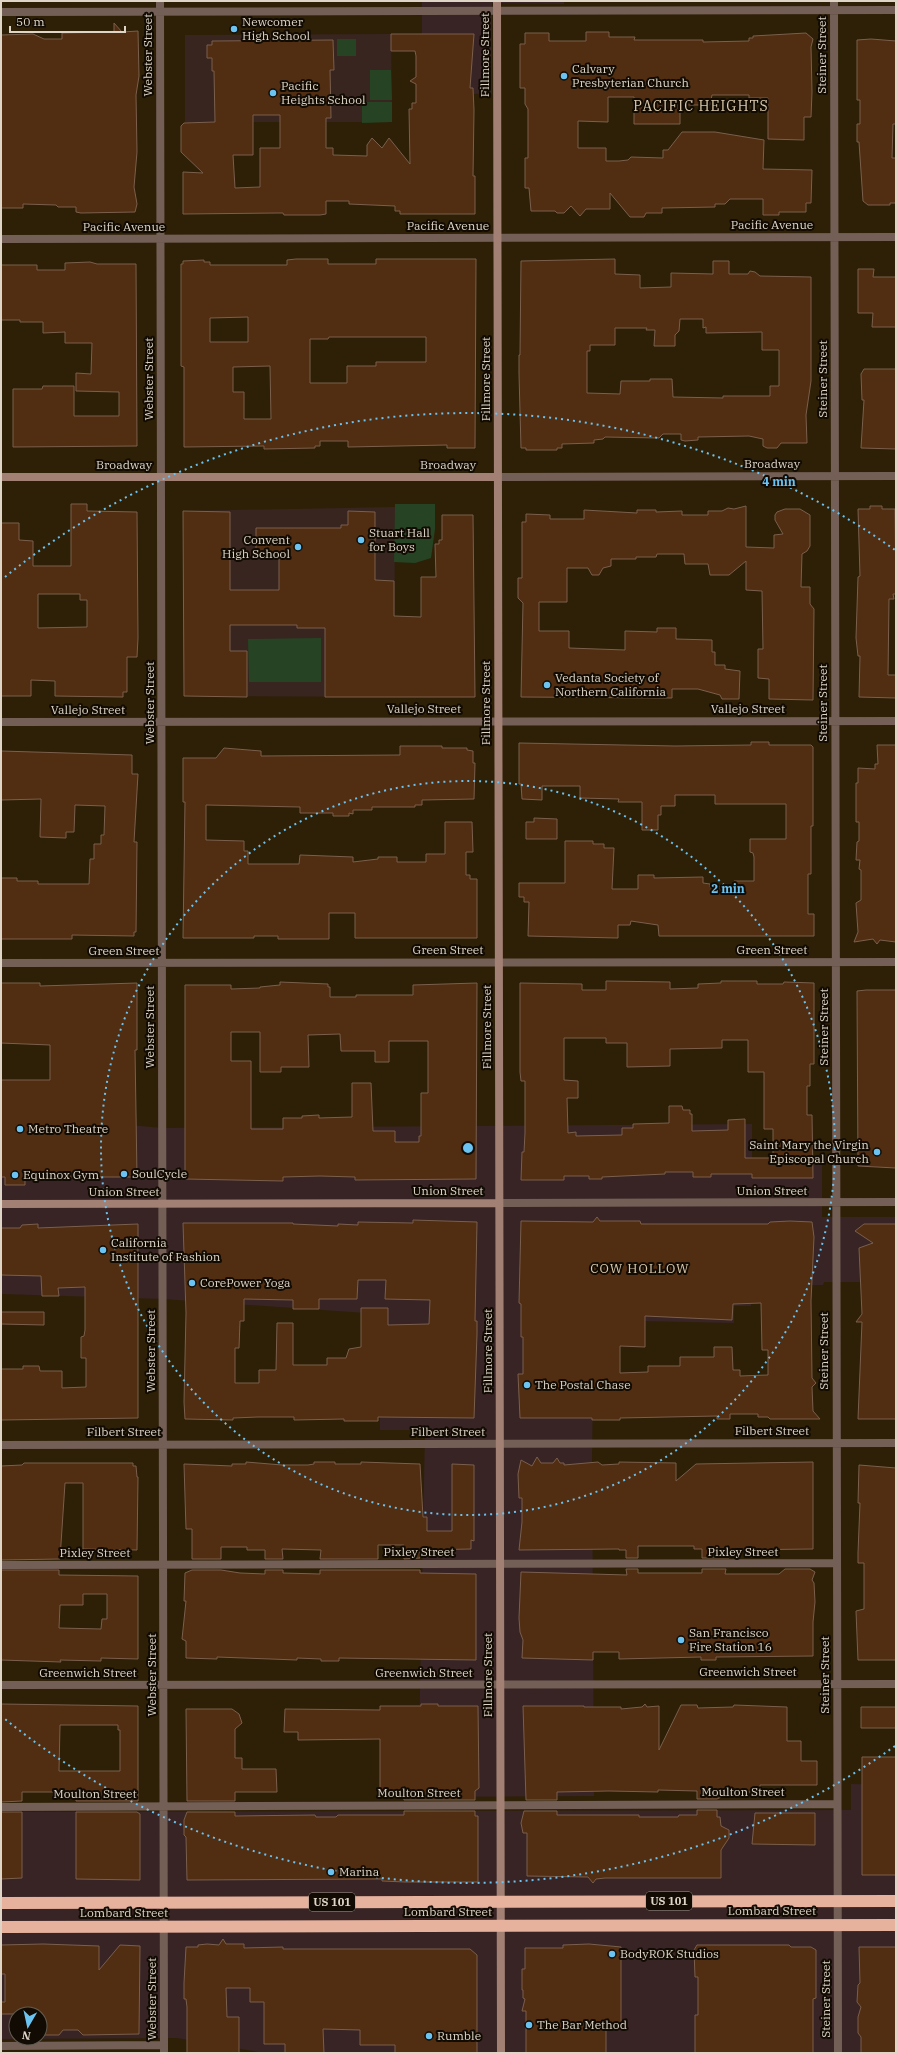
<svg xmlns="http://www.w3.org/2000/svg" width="897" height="2054" font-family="'IBM Plex Serif',serif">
  <rect width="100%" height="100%" fill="#2e2006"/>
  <path fill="#382424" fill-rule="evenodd" d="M422,1H564V4L492,3V94L422,93Z
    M1,1085L48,1118L163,1128L752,1124V1158H822V1217H896V1282H824L823,1285L752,1286L751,1306H734V1323L594,1320L592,1457L594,1796L418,1797L425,1430H380V1314L163,1299L1,1294Z
    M851,1784L896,1785V2053H265L177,2038L1,2039V1812L851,1810ZM16,2014H40V2038H16Z"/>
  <path fill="#382520" d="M391,34L392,122H185V35Z
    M395,507L394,697L184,696L183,511Z"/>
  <path fill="#264424" d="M337,39H356V56H337Z
    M370,70H391L392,100H370Z
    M362,102H392V122L362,123Z
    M395,504H435V529L431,558L415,563L394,562Z
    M321,638V682H249L248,639Z"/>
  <path fill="#512d11" stroke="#7a5f4d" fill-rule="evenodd" d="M114,23L122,32L138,31L139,76L136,95L137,152L134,187L137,204L135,212L81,213L76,212V207H58L56,205L23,204V208H1V35L33,34L44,39H62V33L114,32Z
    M586,32H609V37H635L634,40H703V42L749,41V38H753V36L806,33L813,39L811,47L812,92L811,117H804V140L768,139V98H749V95H712L710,105H680V124H634V97H608V122L578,121V148H606V161H619L628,160L631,157L663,158V150H668L682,132H715L764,140L763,169L812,170L811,203H806V212H779V215H763V199H730L725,204H715V207L662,208V213H646L644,217H630L610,193V209H586L580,216L571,206L564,213H557L555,211H531L529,188H525V158H528V109L525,104V88H520V44H525V33H549V41H586Z
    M391,34H474L470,88H473L474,110L473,176H475V214H400V211H395V206L349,204V201H326V214L320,215H284L283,213H278L183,214V172L203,173L181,152V126L184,123L215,122L214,71H212V58H207V45H212V41L333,40L334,70H330L331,118H326V148H333V155L367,156V145L372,138L382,148L389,138L410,164L409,109H412V103H416V84L410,81L416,77V56L415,51H391ZM253,115H280V148H260V187L235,188L233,155H253Z
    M871,39L896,41V124H893L892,158H896V203H890V205H868L863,201L859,142H857V124H860V100H857V40Z
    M296,259H328V264H376V259H476L475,448H447V445L348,447V441H320V446H315V448L264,449V446L184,447V367L181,366V264H183V261L204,260V262H210V265H287V260ZM248,317V342H210V318ZM329,337H426V362H376V366H347V383H310V339H328ZM270,366L271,419H244V392H233V367Z
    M615,259V274L640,275V288L671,287V273L713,274V261H729V274H748L750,271L755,272L760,276L811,277V381L806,415L807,443H781L777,448H767L763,446V439L749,436L698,437V440L685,441L681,440V434H663L659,438L605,437L603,439L594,440V443L562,444V448H557V450H526V448H521L519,374V355H520L521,261ZM680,319H703V328L706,327V333L762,332V350H779V386H770V396H723V398L673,397L672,379H650V381H621L620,394L587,393V351H590V345H615V328H647L646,330H655L654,346H675V335L679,331Z
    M90,262L97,264H136L137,446L13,447V389H42L43,386H74V416H119V392L76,391V373L91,374L92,343H65V332L43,333V322H20V320H1V265H37V270H65V263Z
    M858,269H874L873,277H896V327H872L873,313H858Z
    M864,369H896V449L861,448L864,400H862L861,374Z
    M71,504H87V511L137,512L138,638L137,657H127V692H123V697L55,696V681L31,680V696H1V523H19V540L33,541V566H71ZM38,594H80V600H87V627L38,628Z
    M746,506V547L774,548V535L783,534L775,520V515L777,512L785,509H800L810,515V546L807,551L802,554L801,587H810V604L814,609L813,700L769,699V679L758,678V649H763L762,591L746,590V561L729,575H710L708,564H685L684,554H657L656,557H636V559H611V566L603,568L599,575H592L588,568H567V602H539V631H569V648L625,650V631L657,632V628H676V639L712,640V652H715V665H725V669L740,671L739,699H722L720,695L698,689H672V698L521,697L523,603L518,598V578H522V522H526V514L550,515V519H584V510L637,513V510H656V512L682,511V515H708V511H722L728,508L734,509Z
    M870,506H882V509H895L896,594H893L894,599H889L888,675H896V698L859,697L860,656H858L856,638L858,577L860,576L858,509H870Z
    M183,511L230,512V590H279V558H256V528H341V525H348V511L375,512V580L394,581V616L421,617V577H436L435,544H439V540H442V515H473L475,697H325V628H297V625H230V651H247V697L184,696Z
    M751,742H769V745H811L813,747V826H811V874H808V914H814V936H659L658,925L631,921L630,925H618V938L528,936L529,902H524V897H519V883H565V841H593V844H604V848H614L612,889H638V875H654V878L703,877V883L710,884V887L734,886V881H754V857L753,853L750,852V839H786V804H715V795H675V806H661V815H658V830H642V802H618L619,799L580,798V786H542V800L522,799L521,784H519V743L675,746L751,745Z
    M877,745H896V942L880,940L877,944L873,939L854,942L858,932L856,903L861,900V870L859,869L860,860H856L857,842L859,841V822H856V783H858V768L875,769V764H878Z
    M400,746H442V748H467V750L473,751V763H475L474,799L422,800V805H415V807H372V810H353V814L349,813V816H333V813H300V807L206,805V840L244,841V851H248V864H299L300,855L353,857V862L378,859V857H397V862H426V854H445V822H472L473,852H466V875H470V879H477V938H355V913H329V939H278V936H254V938H183L185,802H183V758H216L224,748L261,751V756L400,755Z
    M1,751L132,755V774H138L134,842H137L136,932H134V936L72,935V939H1V878H17V881H38V884H89L90,859H94V844H101V835H104L105,806L75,805L74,832H66V838L40,837L41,799L1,800Z
    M534,818L557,819V839H526V822H534Z
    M606,981L670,982V989L698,988V984L721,983V981H757V984H783L784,982L814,983V1064H810V1086H807V1115H812L813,1178H752V1174H711V1177H693V1172H665V1174L602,1177V1179H589V1176H564V1180H521L522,1152H524L525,1133V1081H521L520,1072V983L582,984V990H606ZM564,1038H606V1043H627V1067L670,1066V1049L722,1048V1040H748V1072H764V1129H773V1158H745V1119L728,1120V1130L692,1131V1114H690V1110H683L682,1106H669V1123L633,1124V1128H622V1135L576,1136V1132L568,1133L567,1098H578V1081L564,1080Z
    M280,982L328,984V987H330V997H356V995H413V985L477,983L476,1179L355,1180V1177L320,1176L283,1177V1181L185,1179V985H231V989L260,988V987L280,985ZM231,1032H260V1072H281V1067H309L308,1035L340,1034L341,1051H375V1062H389V1041H428V1093H421V1136H419V1142H395V1131H373L371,1083H352V1117L319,1118V1115L302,1116V1118H283V1129H251V1061H231Z
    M1,983H40V986L137,983V1050H135L137,1177H25V1185H5V1177H1V1080H50V1045L1,1043Z
    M866,990H896V1168L858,1166L857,991Z
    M597,1217L600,1221H640L641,1224H768L770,1222L790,1221L812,1222L814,1237L811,1301L812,1378L816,1383L812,1387L813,1411L820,1419H770L768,1417H758V1414H730V1419H717V1416L620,1418V1420H592V1418H520L518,1374H523V1337H521V1304L519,1303L521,1221L593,1222ZM761,1303L762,1350H768V1375L740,1376V1370H733L732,1347H714V1357H680V1366H648V1372L620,1373V1346L645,1347V1316L732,1320L733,1304Z
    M413,1220L477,1222L475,1321H477V1334L474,1418L378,1417V1421H344V1419L294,1420V1417H258L233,1418V1420L185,1419L184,1402L186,1313L183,1223H293V1224L338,1226V1224L358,1225V1222L413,1223ZM358,1280H386L385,1299L430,1300L429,1324L388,1325V1308H361V1347L349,1349L346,1358H327V1365H293V1323H277L276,1370H259V1383H235V1348H239L240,1321H244V1299L293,1300V1309H319V1299H357Z
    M38,1224V1228L138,1224V1418L1,1420V1369H23V1366H39L40,1371H62V1388L86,1387V1358H81V1337L84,1336L85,1330V1287L58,1288L59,1296H42L41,1276L1,1275V1228H20L22,1225Z
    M864,1224H896V1419H858L862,1322H856L862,1314L859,1248L873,1243L855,1231Z
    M1,1312H44V1325L1,1324Z
    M537,1457L541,1463H553L557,1458L560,1463H564V1465L598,1462L602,1465L619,1464V1462L676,1463V1481L696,1464L813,1462V1549L730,1550L729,1558H702V1549H694V1546H638V1558H626V1550H619V1549L519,1550L522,1522V1498H519L518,1474L521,1460L532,1466Z
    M246,1462L282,1465H308L314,1464V1462H335V1464H361V1462L420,1464L423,1517H427V1531H452V1464L474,1465V1541L471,1540V1549L420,1550V1558L404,1559V1545H378V1559H320L321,1550L282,1549L283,1559H265V1550H247V1547H221V1559H192V1529H186L184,1464L232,1466V1464H246Z
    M24,1463H133V1466H136L137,1477H138L137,1550L83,1549V1483H65L60,1559L1,1560V1466L22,1465Z
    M859,1465L896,1468V1660H858L856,1611L864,1609V1563H858V1553L860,1503H858Z
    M626,1569H638V1573H702V1569H726L725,1574H779L785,1569H810L815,1572L812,1580L814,1583L815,1602L813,1622V1656L716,1657V1660H701V1657L619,1659V1652H593V1660L522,1658L523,1640L520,1632L519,1618L521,1572L627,1575Z
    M1,1570H59V1575L138,1576V1659L101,1658V1661L60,1660L61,1662L1,1660ZM83,1594H107V1619H102L101,1629L59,1628L60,1605H83Z
    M192,1570H221L240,1573L265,1574V1570H283V1573L320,1574V1570H420V1573L476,1574V1660L339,1658V1661H321V1659L297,1658V1660L217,1657V1659L186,1658V1641L182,1639L186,1601H184L185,1573Z
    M1,1704L138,1706V1801H76V1792H22V1801L1,1802ZM60,1725H118V1730H120V1771H59Z
    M421,1704H438V1706H478L479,1788L475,1791V1800H404L403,1792H380V1739L298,1740V1732H284L285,1709L380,1710V1706H421Z
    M645,1704L647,1707L659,1706V1750L681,1705H697L698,1708L733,1707L734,1705L787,1707V1741H801V1761H817V1785H760V1792H732L717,1799H697V1791L658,1790V1792L609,1791L557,1792V1800H526L523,1706H584V1707H621V1709L642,1707Z
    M861,1707H896V1728H861Z
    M186,1709H232L239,1714L242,1723L235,1729V1758H242V1769H276L277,1792H235V1801H187Z
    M862,1757H896V1875H862Z
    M697,1810H717V1817H720L721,1826L729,1830V1838L721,1850V1878H605L596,1879L593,1883L588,1877L527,1876V1833H523L521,1823L524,1811H557V1815H639V1817H678L679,1815H697Z
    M404,1811H475V1816H478V1882H405L382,1881V1879L187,1880L186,1837L184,1835V1820L187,1812H235V1816L315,1815L316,1817H336L338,1815H404Z
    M1,1812H22V1878L1,1879Z
    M76,1812H137L140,1814V1880L76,1879Z
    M755,1813H815V1845L752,1844Z
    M223,1939L226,1944H244V1948L283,1947V1949H470L477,1955V2053H395V2045H360V2030L323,2029L324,2053H285V2044H264V2002H250V1988H226L227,2017H239V2053H187V2007L186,1999H184V1983L186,1947H198V1945L207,1944L219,1945Z
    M43,1944L99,1946V1970L120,1945L140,1946L139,2034L83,2035L78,2030H63L59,2035H44L40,2030V2014H1V2002H5V1974H1V1945Z
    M589,1944L621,1947V2028L606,2029V2053H526V2011H522L525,1999L523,1998V1990H522V1969H525V1948H563V1945Z
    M697,1945H789L791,1947H811L816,1950V1998L813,1999V2053H695V2015H698V1977H695L694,1950Z
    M859,1947H896V2053H861V2037L858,2033V2017L861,2007L857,2002L858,1985L860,1983Z"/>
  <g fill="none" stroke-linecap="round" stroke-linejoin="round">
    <path stroke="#745f57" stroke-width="8" d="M160,1L164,2053
      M834,1L838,2053
      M1,12L896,10
      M1,239L896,237
      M498,477L896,476
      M1,722L896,721
      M1,963L896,962
      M499,1203L896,1202
      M1,1445L896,1443
      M1,1565L837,1563
      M1,1685L896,1684
      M1,1807L837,1804
      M1,2046L164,2045"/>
    <path stroke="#a28174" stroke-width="8" d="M497,1L501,2053
      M1,477H498
      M1,1204L499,1203"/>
    <path stroke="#e6b29e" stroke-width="12" d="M1,1903L896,1901
      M1,1927L896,1925"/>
  </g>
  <g fill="none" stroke="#6bc3f2" stroke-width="2" stroke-dasharray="2 4">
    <circle cx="468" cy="1148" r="367"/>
    <path d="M895 1746A735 735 0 0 1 5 1719M5 577A735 735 0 0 1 895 550"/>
  </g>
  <g fill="#6bc3f2" stroke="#110b03" stroke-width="1.5">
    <circle cx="234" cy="29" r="4"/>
    <circle cx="564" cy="76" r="4"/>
    <circle cx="273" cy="93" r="4"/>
    <circle cx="361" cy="540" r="4"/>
    <circle cx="298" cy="547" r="4"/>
    <circle cx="547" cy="685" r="4"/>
    <circle cx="20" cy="1129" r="4"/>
    <circle cx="877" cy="1152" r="4"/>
    <circle cx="124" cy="1174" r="4"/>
    <circle cx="15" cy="1175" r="4"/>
    <circle cx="103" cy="1250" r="4"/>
    <circle cx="192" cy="1283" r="4"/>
    <circle cx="527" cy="1385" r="4"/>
    <circle cx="681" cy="1640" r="4"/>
    <circle cx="331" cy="1872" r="4"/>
    <circle cx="612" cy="1954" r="4"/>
    <circle cx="529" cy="2025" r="4"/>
    <circle cx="429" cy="2036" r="4"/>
  </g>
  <g text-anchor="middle" stroke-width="4" stroke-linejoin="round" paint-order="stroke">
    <g fill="#110b03" stroke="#a0988c" stroke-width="1">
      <rect x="646" y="1892" width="46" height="18" rx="3"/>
      <rect x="309" y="1893" width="46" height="18" rx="3"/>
    </g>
    <g font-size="11" font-weight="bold" fill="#ded5c7">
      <text x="669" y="1905">US 101</text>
      <text x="332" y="1906">US 101</text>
    </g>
    <g font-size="12" fill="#ded5c7" stroke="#110b03" text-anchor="start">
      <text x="242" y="26">Newcomer<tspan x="242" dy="14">High School</tspan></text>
      <text x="572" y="73">Calvary<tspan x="572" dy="14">Presbyterian Church</tspan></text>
      <text x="281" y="90">Pacific<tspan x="281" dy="14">Heights School</tspan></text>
      <text x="369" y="537">Stuart Hall<tspan x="369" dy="14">for Boys</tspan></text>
      <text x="290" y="544" text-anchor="end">Convent<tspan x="290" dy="14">High School</tspan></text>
      <text x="555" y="682">Vedanta Society of<tspan x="555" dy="14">Northern California</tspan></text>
      <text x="28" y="1133">Metro Theatre</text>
      <text x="869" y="1149" text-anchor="end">Saint Mary the Virgin<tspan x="869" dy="14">Episcopal Church</tspan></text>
      <text x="132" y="1178">SoulCycle</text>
      <text x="23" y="1179">Equinox Gym</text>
      <text x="111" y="1247">California<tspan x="111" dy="14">Institute of Fashion</tspan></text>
      <text x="200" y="1287">CorePower Yoga</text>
      <text x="535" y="1389">The Postal Chase</text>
      <text x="689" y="1637">San Francisco<tspan x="689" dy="14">Fire Station 16</tspan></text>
      <text x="339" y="1876">Marina</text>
      <text x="620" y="1958">BodyROK Studios</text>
      <text x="537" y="2029">The Bar Method</text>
      <text x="437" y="2040">Rumble</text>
    </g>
    <g font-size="12" fill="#ded5c7" stroke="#110b03">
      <text transform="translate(148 55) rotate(-90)" y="4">Webster Street</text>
      <text transform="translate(485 55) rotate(-90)" y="4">Fillmore Street</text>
      <text transform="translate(822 55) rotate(-90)" y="4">Steiner Street</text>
      <text x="772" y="229">Pacific Avenue</text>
      <text x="448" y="230">Pacific Avenue</text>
      <text x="124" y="231">Pacific Avenue</text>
      <text transform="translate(149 379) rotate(-90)" y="4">Webster Street</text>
      <text transform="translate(486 379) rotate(-90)" y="4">Fillmore Street</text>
      <text transform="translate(823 379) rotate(-90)" y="4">Steiner Street</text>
      <text x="772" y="468">Broadway</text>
      <text x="124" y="469">Broadway</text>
      <text x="448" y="469">Broadway</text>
      <text transform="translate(150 703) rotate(-90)" y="4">Webster Street</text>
      <text transform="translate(486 703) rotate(-90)" y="4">Fillmore Street</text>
      <text transform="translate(823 703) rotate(-90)" y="4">Steiner Street</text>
      <text x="424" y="713">Vallejo Street</text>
      <text x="748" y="713">Vallejo Street</text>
      <text x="88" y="714">Vallejo Street</text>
      <text x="448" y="954">Green Street</text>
      <text x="772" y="954">Green Street</text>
      <text x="124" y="955">Green Street</text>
      <text transform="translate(150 1027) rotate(-90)" y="4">Webster Street</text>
      <text transform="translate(487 1027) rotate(-90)" y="4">Fillmore Street</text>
      <text transform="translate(824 1027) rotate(-90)" y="4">Steiner Street</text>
      <text x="448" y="1195">Union Street</text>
      <text x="772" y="1195">Union Street</text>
      <text x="124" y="1196">Union Street</text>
      <text transform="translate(151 1351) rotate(-90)" y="4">Webster Street</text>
      <text transform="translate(488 1351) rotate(-90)" y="4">Fillmore Street</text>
      <text transform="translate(824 1351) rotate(-90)" y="4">Steiner Street</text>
      <text x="772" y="1435">Filbert Street</text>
      <text x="124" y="1436">Filbert Street</text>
      <text x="448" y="1436">Filbert Street</text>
      <text x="419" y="1556">Pixley Street</text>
      <text x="743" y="1556">Pixley Street</text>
      <text x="95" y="1557">Pixley Street</text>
      <text x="748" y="1676">Greenwich Street</text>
      <text x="88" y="1677">Greenwich Street</text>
      <text x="424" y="1677">Greenwich Street</text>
      <text transform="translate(152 1675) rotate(-90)" y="4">Webster Street</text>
      <text transform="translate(488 1675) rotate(-90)" y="4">Fillmore Street</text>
      <text transform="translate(825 1675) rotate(-90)" y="4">Steiner Street</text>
      <text x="743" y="1796">Moulton Street</text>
      <text x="419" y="1797">Moulton Street</text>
      <text x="95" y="1798">Moulton Street</text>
      <text x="772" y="1915">Lombard Street</text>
      <text x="448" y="1916">Lombard Street</text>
      <text x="124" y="1917">Lombard Street</text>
      <text transform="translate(152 1999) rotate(-90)" y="4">Webster Street</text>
      <text transform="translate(826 1999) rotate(-90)" y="4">Steiner Street</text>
    </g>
    <g font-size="13" letter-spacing="1" fill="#dac9ab" stroke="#110b03">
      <text x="640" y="1273">COW HOLLOW</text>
    </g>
    <g font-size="14" letter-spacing="1" fill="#dac9ab" stroke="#110b03">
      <text x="701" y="111">PACIFIC HEIGHTS</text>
    </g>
  </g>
  <circle cx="468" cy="1148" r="6" fill="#6bc3f2" stroke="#110b03" stroke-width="2"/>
  <g font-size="12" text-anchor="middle" font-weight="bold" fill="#6bc3f2" stroke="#110b03" stroke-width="4" stroke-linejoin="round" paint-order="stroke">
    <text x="779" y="486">4 min</text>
    <text x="728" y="893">2 min</text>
  </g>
  <rect width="897" height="2054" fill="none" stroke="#ded5c7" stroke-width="4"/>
  <g transform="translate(28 2026) rotate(189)"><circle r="19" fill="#110b03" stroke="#635c51"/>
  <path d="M0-3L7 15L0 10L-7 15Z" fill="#6bc3f2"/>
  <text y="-6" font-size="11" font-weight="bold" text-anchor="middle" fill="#ded5c7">N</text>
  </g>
  <path d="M10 26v6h115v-6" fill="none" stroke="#ded5c7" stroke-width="2"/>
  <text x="16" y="26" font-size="12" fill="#ded5c7" stroke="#110b03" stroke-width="3" paint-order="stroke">50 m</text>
</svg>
